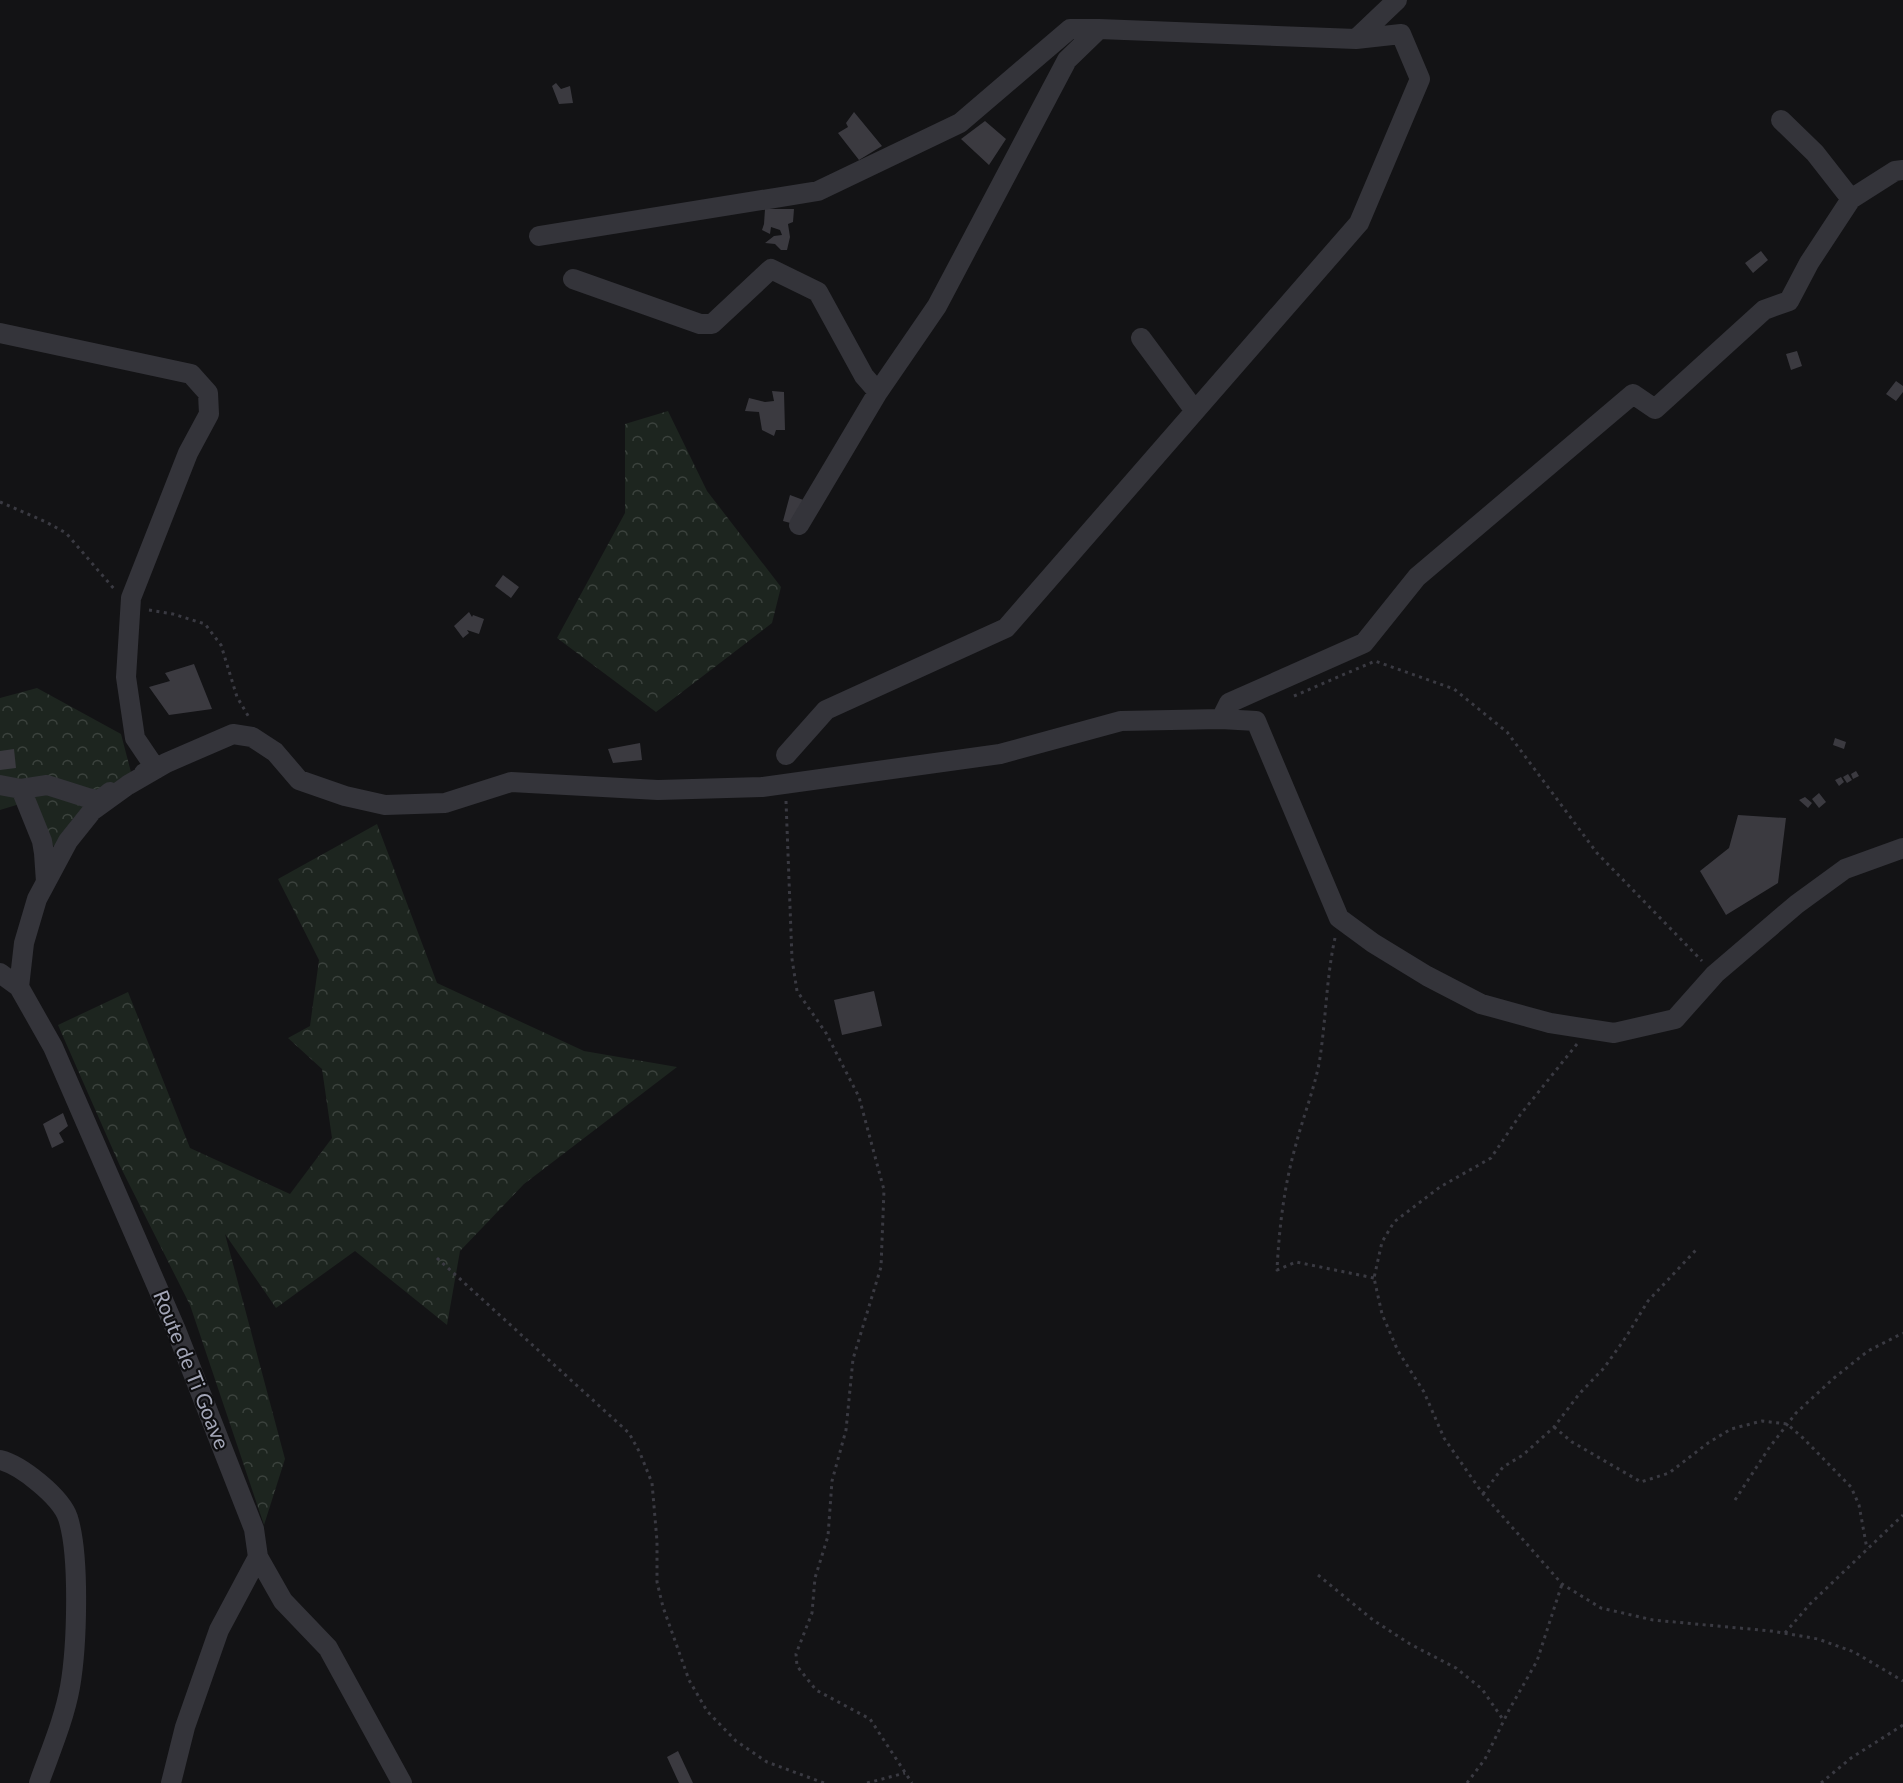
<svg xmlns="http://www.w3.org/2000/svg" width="1903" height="1783" font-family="Lato,sans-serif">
  <defs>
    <pattern id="forest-crowns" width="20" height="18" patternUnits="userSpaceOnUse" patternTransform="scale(1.5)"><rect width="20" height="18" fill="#1d251f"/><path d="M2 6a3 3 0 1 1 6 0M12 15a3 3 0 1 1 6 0" fill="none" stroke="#3b423d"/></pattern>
  </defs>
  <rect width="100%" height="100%" fill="#131315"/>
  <path fill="url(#forest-crowns)" d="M668,411L707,491L781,587L772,623L656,712L557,638L625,513V424Z
    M37,688L121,734L132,776L55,848L23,803L0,810V698Z
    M377,824L437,983L584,1051L677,1067L524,1184L460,1251L447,1325L355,1251L276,1308L225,1234L285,1459L264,1525L190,1305L120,1166L58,1025L128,992L190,1148L290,1194L332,1138L322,1069L288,1038L310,1026L319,960L278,879Z"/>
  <path fill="#3b3a40" d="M556,83L561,89L570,86L573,103L559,104L552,86Z
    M854,112L882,146L859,160L838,133L848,127L846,123Z
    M985,121L1006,139L989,165L961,139Z
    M765,209H794L793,222L788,224L790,237L787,250H781L775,244L765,243L774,236L782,235L780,230L771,227L770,234L762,230L764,224Z
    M1761,251L1768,260L1753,273L1745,263Z
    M1797,351L1802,366L1791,370L1786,354Z
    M1896,381L1903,386V392L1896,401L1886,394Z
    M772,391L784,392L785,430H776L774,436L762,430L759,412L745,411L749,398L765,402L774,401Z
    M790,495L806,501L794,524L783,521Z
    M503,575L519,587L511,598L495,586Z
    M469,612L472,617L473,615L484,619L479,634L467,630L469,633L463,638L454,626Z
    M194,664L212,709L169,715L149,687L170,681L165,673Z
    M1835,738L1846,742L1844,749L1833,745Z
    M640,743L642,760L613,763L608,749Z
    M14,749L16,768L0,770V751Z
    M1856,771L1859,776L1853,779L1851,774Z
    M1848,774L1852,780L1847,783L1843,777Z
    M1841,777L1844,782L1839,786L1835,780Z
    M1819,793L1826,802L1819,808L1812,799Z
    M1805,797L1812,803L1808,808L1799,800Z
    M1738,815L1786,818L1778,883L1726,915L1700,871L1729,848Z
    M874,991L882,1026L842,1035L834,1000Z
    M63,1113L68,1126L59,1133L64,1142L52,1148L43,1124Z
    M678,1751L693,1783H679L667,1757Z"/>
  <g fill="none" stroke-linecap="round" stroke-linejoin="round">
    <path stroke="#3a3a42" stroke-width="3" stroke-dasharray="3 4.5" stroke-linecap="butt" d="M0,502L46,522L66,533L115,590
      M149,610L173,614L205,624L221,645L237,697L250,719
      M1294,696L1375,661L1454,689L1507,732L1597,853L1702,961
      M786,801L792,959L797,991L826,1033L859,1097L884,1190L881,1267L853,1359L846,1430L832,1481L828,1536L815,1578L812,1613L796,1654L797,1666L816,1690L870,1719L912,1783
      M1335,938C1326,979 1326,1022 1319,1064C1313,1093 1302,1120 1295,1148C1284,1187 1279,1229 1277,1270L1296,1262L1374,1278
      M1577,1044L1520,1115L1491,1158L1440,1187L1394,1222L1382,1242L1374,1278L1382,1314L1398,1351L1424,1392L1444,1438L1483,1494L1562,1584L1601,1608L1653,1620L1771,1631L1818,1639L1854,1652L1903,1681
      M437,1258L629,1433L640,1453L652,1483L657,1541V1582L663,1607L689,1680L707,1711L736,1741L767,1762L824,1783
      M1554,1427L1572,1442L1641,1482L1669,1473L1708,1443L1731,1429L1762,1421L1787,1424L1803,1438L1851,1487L1859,1505L1867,1549
      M1483,1494L1503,1467L1523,1455L1554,1427L1580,1393L1604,1368L1626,1337L1648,1301L1696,1250
      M1735,1500L1769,1448L1796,1413L1834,1378L1868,1351L1903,1333
      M1318,1575L1373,1620L1410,1644L1456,1668L1482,1689L1504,1721
      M1785,1633L1810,1604L1903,1515
      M867,1783L905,1773
      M1467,1783L1485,1759L1509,1710L1537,1661L1562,1584
      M1821,1783L1851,1758L1903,1725"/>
    <path stroke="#34343a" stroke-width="20" d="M1781,120L1815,153L1851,199L1895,171L1903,170
      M539,236L818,191L960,123L1070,29H1099
      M573,279L700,324H712L771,269L818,292L864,376L878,392
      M0,333L191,374L208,393L209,414L188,453L131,598L126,677L135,738L156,769L144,773
      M1141,338L1195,411
      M799,525L878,392L937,306L1067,60L1099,29L1356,39L1397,0
      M1221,719L1229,703L1364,643L1417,577L1633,394L1655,409L1764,310L1789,301L1809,263L1851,199
      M786,755L826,710L1006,628L1359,223L1420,79L1401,34L1356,39
      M0,785L21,789
      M46,882L44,853L42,841L21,789L47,785L88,798L100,800L110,792
      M0,973L19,987L53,1047L176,1330L254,1529L258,1557L219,1630L185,1727L171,1783
      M19,987L24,943L37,899L68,841L92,811L128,785L166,763L233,734L252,737L275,752L299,780L345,796L385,805L445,803L511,782L658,790L762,787L1000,754L1121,721L1221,719L1256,721L1339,918L1373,943L1427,976L1481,1004L1550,1023L1614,1033L1675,1019L1715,974L1797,904L1845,869L1903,848
      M0,1460C21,1465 61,1497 68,1518C80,1556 77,1647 70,1687C64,1720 50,1752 39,1783
      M258,1557L283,1601L328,1648L402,1783"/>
  </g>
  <g text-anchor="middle" stroke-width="4.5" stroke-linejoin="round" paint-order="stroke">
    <g font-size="21" fill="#a3a6b7" stroke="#0e0e10">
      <text transform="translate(191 1370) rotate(68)" y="7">Route de Ti Goave</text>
    </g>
  </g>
</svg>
